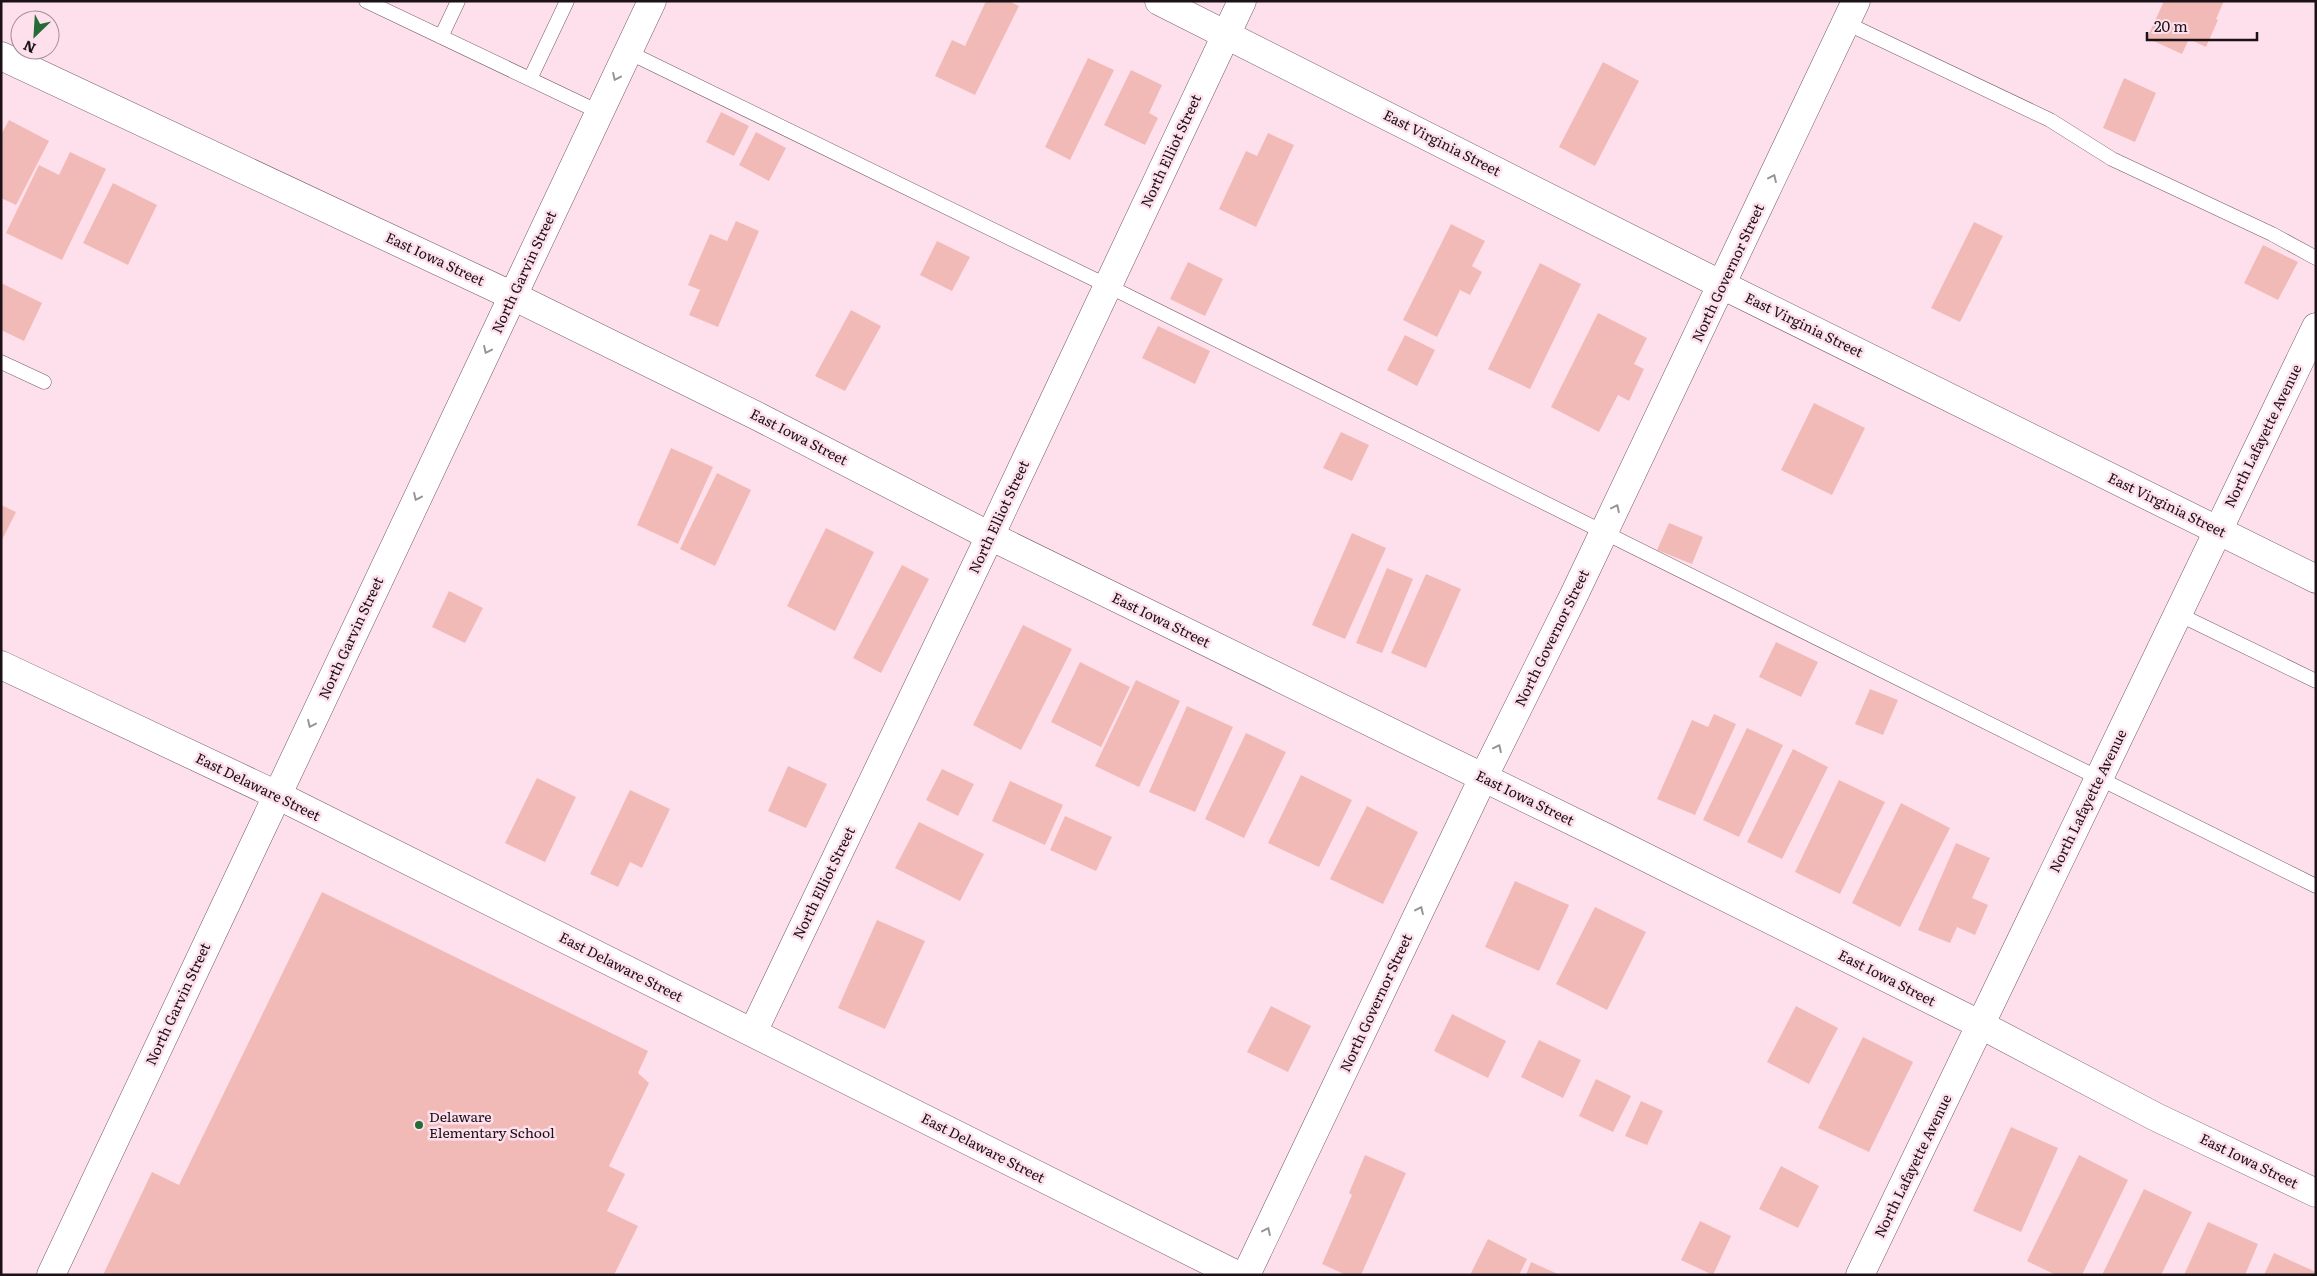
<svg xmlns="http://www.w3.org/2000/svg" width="2317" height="1276" font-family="Literata,serif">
  <rect width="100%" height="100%" fill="#fde0ec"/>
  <path fill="#f2bab7" d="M986,1H1009L1019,6L975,95L935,76L952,40L965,46Z
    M2164,1H2224L2216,19L2218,20L2206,47L2189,39L2182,54L2147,38Z
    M1088,58L1114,70L1070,160L1045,147Z
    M1603,62L1639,81L1595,166L1559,147Z
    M1131,70L1162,85L1149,113L1158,118L1145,145L1104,125Z
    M2124,78L2156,93L2135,142L2103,128Z
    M721,112L749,126L734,156L706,142Z
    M9,120L49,141L16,205L1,198V135Z
    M756,132L786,148L769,181L739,165Z
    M1268,133L1294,145L1256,227L1219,209L1246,151L1257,156Z
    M70,152L106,169L62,260L6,233L39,165L59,175Z
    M113,183L157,205L128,265L83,243Z
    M736,221L759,231L718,327L689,315L700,290L688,285L710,234L727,241Z
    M1974,222L2003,236L1960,322L1931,308Z
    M1451,224L1485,241L1472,266L1482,272L1470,295L1460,290L1437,337L1403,320Z
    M937,241L970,257L952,291L920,275Z
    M2263,245L2298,262L2278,300L2244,283Z
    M1188,262L1223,279L1205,316L1170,299Z
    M1540,263L1581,284L1530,389L1488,369Z
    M1,283L42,303L24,341L1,330Z
    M851,310L881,326L845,391L815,376Z
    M1598,313L1647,338L1634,364L1644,369L1629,401L1618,395L1599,432L1551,407Z
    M1158,326L1210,351L1195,384L1142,358Z
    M1405,335L1435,350L1417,386L1387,370Z
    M1814,403L1865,428L1832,495L1781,470Z
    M1341,432L1369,445L1352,481L1323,468Z
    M671,448L713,467L678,544L637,525Z
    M717,473L751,490L715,566L680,549Z
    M1,505L16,512L1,542Z
    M1669,523L1703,537L1692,564L1657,550Z
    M826,528L874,552L835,631L787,606Z
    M1352,533L1386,548L1345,639L1312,625Z
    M902,565L929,579L881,673L853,658Z
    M1387,568L1413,579L1382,653L1356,643Z
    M1426,574L1461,589L1426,668L1391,653Z
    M449,591L483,608L465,643L432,627Z
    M1023,625L1072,649L1021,750L973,725Z
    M1776,642L1818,662L1801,697L1759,677Z
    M1080,662L1130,687L1101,747L1051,722Z
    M1136,680L1180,701L1139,787L1095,766Z
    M1870,689L1898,700L1883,735L1855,724Z
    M1187,706L1233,727L1195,812L1149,792Z
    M1714,714L1736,724L1695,815L1657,799L1692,720L1708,727Z
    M1747,728L1783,745L1739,837L1703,820Z
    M1246,733L1286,752L1244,838L1205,819Z
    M1793,749L1828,767L1782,859L1747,842Z
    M788,766L827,784L806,828L768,811Z
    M942,769L974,784L958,816L926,800Z
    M1301,775L1352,800L1319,867L1268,843Z
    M537,778L576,797L545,862L505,843Z
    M1839,780L1885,802L1840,894L1795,872Z
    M1010,781L1063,805L1045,845L992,821Z
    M630,790L670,809L642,868L630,862L618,887L590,874Z
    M1901,803L1950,828L1900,927L1852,903Z
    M1367,806L1418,832L1383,904L1330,879Z
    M1065,816L1112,837L1096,871L1050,850Z
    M919,822L984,854L960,901L895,868Z
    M1956,843L1990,858L1972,898L1988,905L1975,935L1957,927L1950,943L1918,930Z
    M1515,881L1569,905L1539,971L1485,947Z
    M322,892L648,1051L638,1073L649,1083L609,1166L625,1174L607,1211L638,1226L614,1275H103L152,1172L179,1185Z
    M1595,907L1646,932L1607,1010L1556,984Z
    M877,920L925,941L885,1029L838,1008Z
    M1271,1006L1311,1026L1288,1072L1247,1052Z
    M1796,1006L1838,1028L1809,1084L1767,1062Z
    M1452,1014L1506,1041L1488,1078L1434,1051Z
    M1863,1037L1913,1062L1869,1152L1818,1128Z
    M1539,1040L1581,1060L1563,1098L1521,1077Z
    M1596,1079L1631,1096L1613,1132L1579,1116Z
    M1641,1101L1663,1111L1647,1145L1625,1136Z
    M2011,1127L2058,1148L2021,1232L1973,1211Z
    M1365,1155L1406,1173L1361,1275H1346L1322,1264L1352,1195L1349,1193Z
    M2079,1155L2128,1180L2082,1275H2056L2027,1261Z
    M1781,1166L1819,1186L1798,1228L1759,1209Z
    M2144,1189L2192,1212L2161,1275H2102Z
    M1700,1221L1731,1236L1713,1275L1681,1260Z
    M2208,1222L2258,1244L2245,1275H2184Z
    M1488,1239L1527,1259L1519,1275H1470Z
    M2274,1253L2316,1272V1275H2264Z
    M1531,1262L1560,1275H1526Z"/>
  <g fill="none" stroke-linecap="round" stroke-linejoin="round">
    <defs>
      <path id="service" d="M366,1L599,112
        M1846,23L2050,120L2112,159L2272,234L2316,258
        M441,37L458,1
        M628,52L1108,286L2316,886
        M530,79L567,1
        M1,362L44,382
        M2178,614L2316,681"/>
      <path id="minor" d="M1,56L513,296L759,417L990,536L1605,837L1981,1025L2156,1117L2316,1193
        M1,665L277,795L1237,1275
        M753,1032L990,536L1242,1
        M1860,1275L2316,327"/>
      <path id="secondary" d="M1159,1L1722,285L2316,579
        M51,1275L652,1
        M1246,1275L1483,778L1574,595L1856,1"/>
    </defs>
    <use href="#service" stroke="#735b66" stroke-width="15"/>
    <use href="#minor" stroke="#735b66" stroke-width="29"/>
    <use href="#secondary" stroke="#735b66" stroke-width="29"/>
    <use href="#service" stroke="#fff" stroke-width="14"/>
    <use href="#minor" stroke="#fff" stroke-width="28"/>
    <use href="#secondary" stroke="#fff" stroke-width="28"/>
  </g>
  <defs><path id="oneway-chevron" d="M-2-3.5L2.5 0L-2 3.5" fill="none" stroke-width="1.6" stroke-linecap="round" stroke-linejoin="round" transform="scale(1.25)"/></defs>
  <g stroke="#989496">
    <use href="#oneway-chevron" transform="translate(616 77) rotate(115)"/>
    <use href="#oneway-chevron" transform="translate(1773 178) rotate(-65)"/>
    <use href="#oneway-chevron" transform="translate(487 350) rotate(115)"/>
    <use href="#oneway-chevron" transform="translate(417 497) rotate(115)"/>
    <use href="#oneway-chevron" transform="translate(1616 508) rotate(-64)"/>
    <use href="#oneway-chevron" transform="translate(311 724) rotate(115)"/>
    <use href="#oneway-chevron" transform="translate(1498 748) rotate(-64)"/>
    <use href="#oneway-chevron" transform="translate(1420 910) rotate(-65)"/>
    <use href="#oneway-chevron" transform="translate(1267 1231) rotate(-65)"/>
  </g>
  <circle fill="#246b37" stroke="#fde0ec" stroke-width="2" cx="419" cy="1125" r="5"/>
  <g text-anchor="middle" stroke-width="5" stroke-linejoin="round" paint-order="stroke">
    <g font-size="14" fill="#1b1116" stroke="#fde0ec">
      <text transform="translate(1442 143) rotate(27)" y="5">East Virginia Street</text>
      <text transform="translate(1171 151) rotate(-65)" y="5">North Elliot Street</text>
      <text transform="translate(435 259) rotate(25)" y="5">East Iowa Street</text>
      <text transform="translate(524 272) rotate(-65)" y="5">North Garvin Street</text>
      <text transform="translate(1728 273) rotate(-65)" y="5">North Governor Street</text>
      <text transform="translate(1804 325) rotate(26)" y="5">East Virginia Street</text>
      <text transform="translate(2263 436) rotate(-64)" y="5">North Lafayette Avenue</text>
      <text transform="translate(799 437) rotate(27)" y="5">East Iowa Street</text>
      <text transform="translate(2167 505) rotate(26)" y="5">East Virginia Street</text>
      <text transform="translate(999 517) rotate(-65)" y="5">North Elliot Street</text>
      <text transform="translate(1161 620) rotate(26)" y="5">East Iowa Street</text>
      <text transform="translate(351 638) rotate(-65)" y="5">North Garvin Street</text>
      <text transform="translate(1552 638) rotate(-64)" y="5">North Governor Street</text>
      <text transform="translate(258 787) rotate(26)" y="5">East Delaware Street</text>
      <text transform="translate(1525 798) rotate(26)" y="5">East Iowa Street</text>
      <text transform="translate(2088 801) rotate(-64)" y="5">North Lafayette Avenue</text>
      <text transform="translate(824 883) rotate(-64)" y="5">North Elliot Street</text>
      <text transform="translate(621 967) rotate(27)" y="5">East Delaware Street</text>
      <text transform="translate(1887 978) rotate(27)" y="5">East Iowa Street</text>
      <text transform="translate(1376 1003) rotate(-65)" y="5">North Governor Street</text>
      <text transform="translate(178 1004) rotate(-65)" y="5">North Garvin Street</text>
      <text transform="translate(983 1148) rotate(27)" y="5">East Delaware Street</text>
      <text transform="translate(2249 1161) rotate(26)" y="5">East Iowa Street</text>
      <text transform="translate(1913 1166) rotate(-64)" y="5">North Lafayette Avenue</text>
    </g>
    <g font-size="14" fill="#1b1116" stroke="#fde0ec" text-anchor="start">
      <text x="429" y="1122">Delaware<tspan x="429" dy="16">Elementary School</tspan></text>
    </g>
  </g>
  <rect width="2317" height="1276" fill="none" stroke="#1b1116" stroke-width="5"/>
  <g transform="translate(35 35) rotate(205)"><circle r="24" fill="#fde0ec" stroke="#a38d96"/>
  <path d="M0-4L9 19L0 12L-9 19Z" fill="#246b37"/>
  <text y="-8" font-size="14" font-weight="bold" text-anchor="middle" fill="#1b1116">N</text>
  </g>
  <path d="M2147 32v8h110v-8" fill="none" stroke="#1b1116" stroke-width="2.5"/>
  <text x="2154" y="32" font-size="15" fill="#1b1116" stroke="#fde0ec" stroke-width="4" paint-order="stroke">20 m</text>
</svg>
